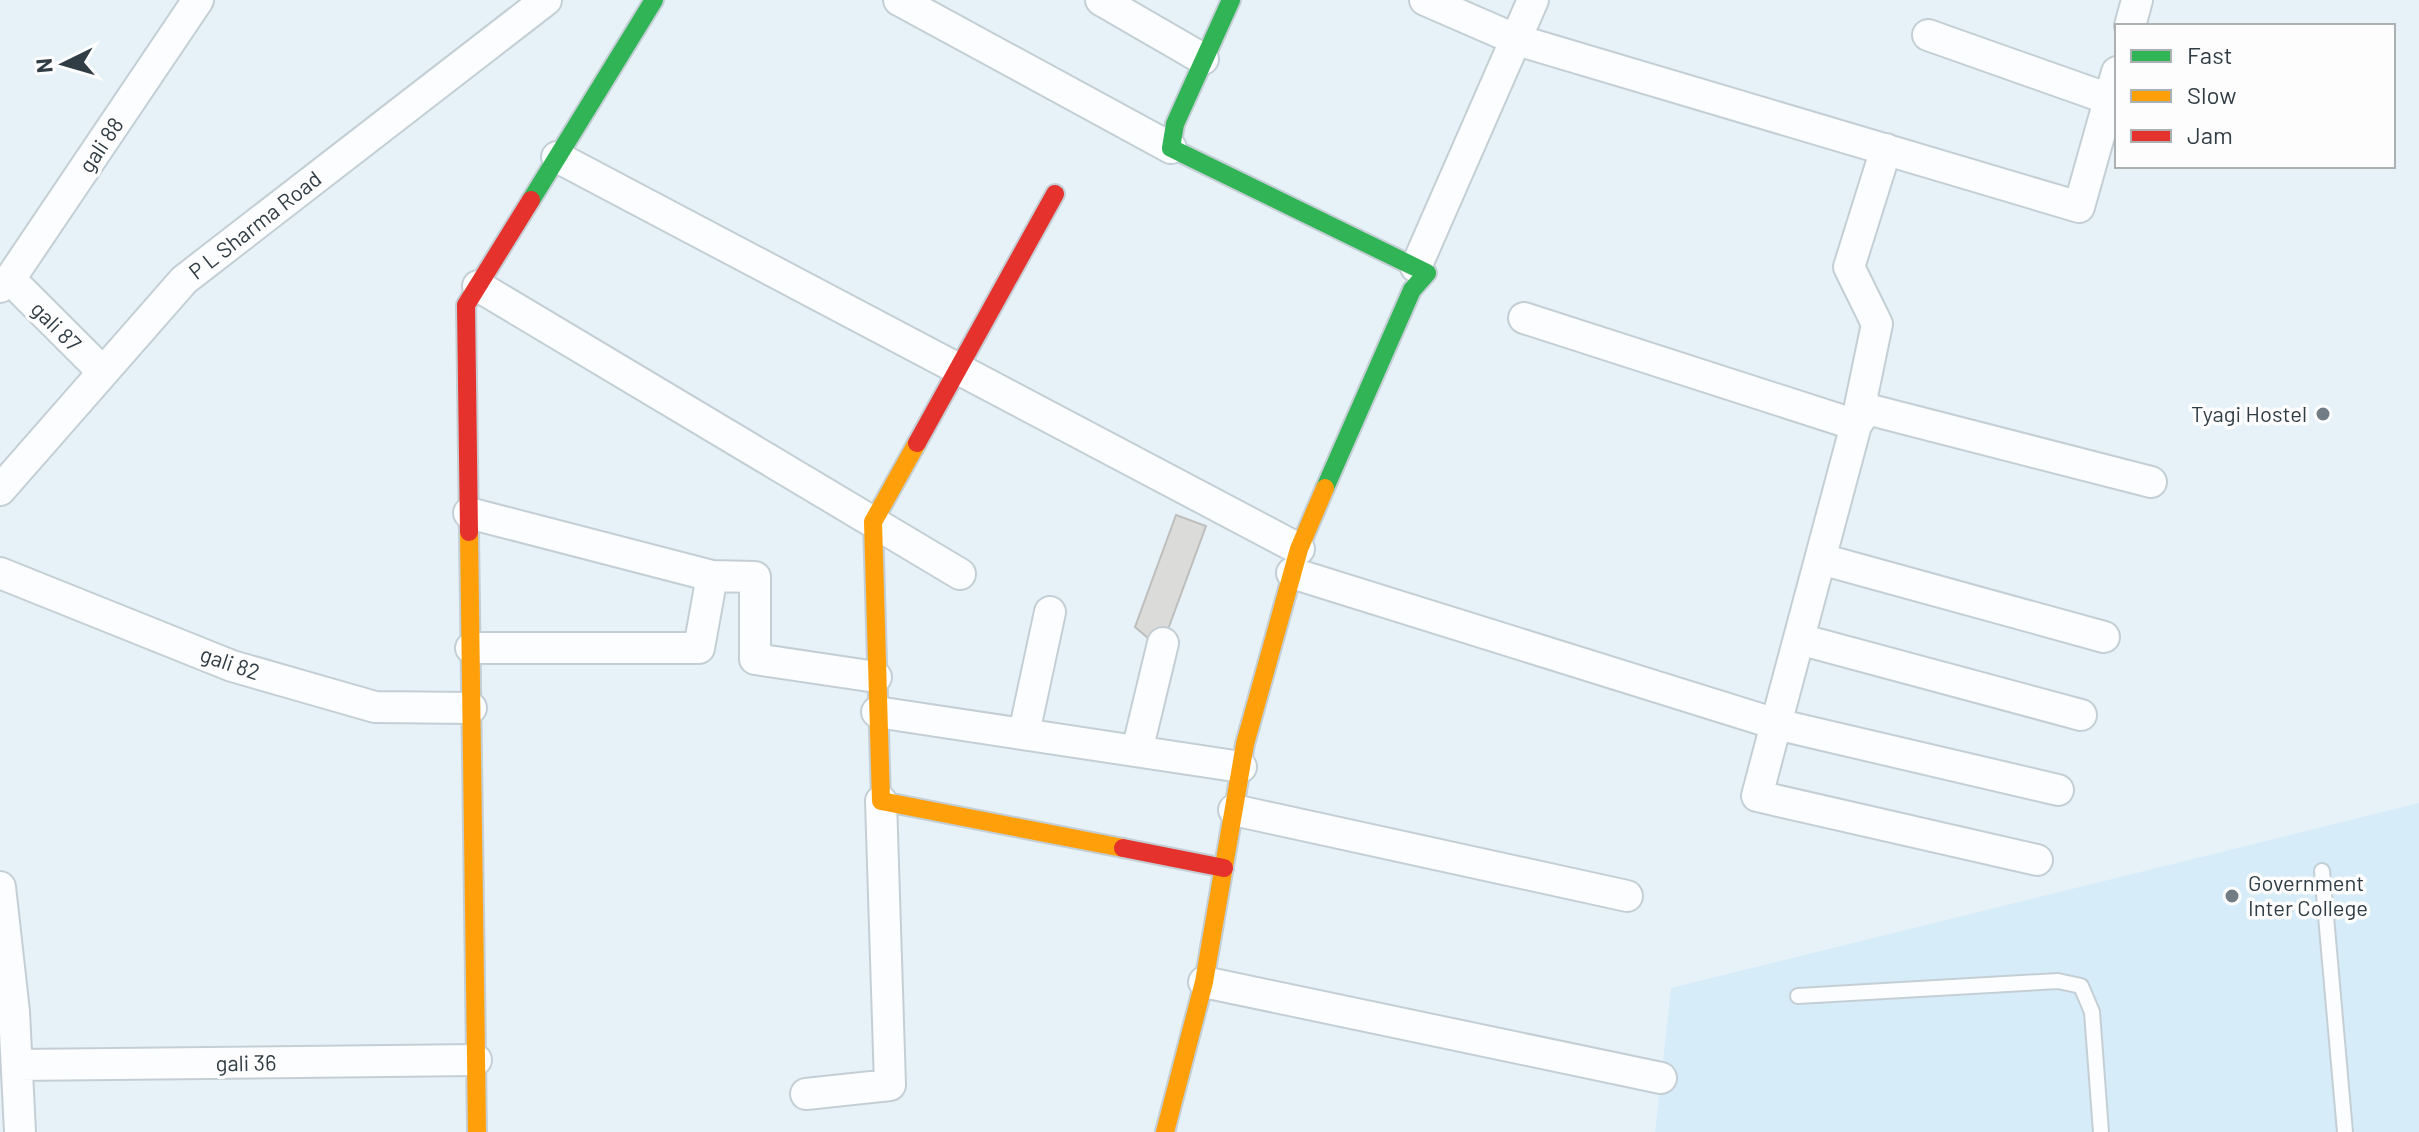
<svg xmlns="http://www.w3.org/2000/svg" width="2419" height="1132" font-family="Barlow,sans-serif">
  <rect width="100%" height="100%" fill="#e7f2f8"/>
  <path fill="#d7ecf9" d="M2419,803V1132H1655L1671,988Z"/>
  <path fill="#dbdbda" stroke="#bebebd" stroke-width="2" d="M1176,515L1206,526L1163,643L1148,638L1135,627Z"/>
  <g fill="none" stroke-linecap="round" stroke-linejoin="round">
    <defs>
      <path id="lane" d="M2322,871L2345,1132
        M1798,996L2058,981L2081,986L2092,1012L2101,1132"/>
      <path id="street" d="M899,0L1171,148
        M1101,0L1203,59
        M1425,0L1517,40L2079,207L2117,72
        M2130,26L2137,0
        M1928,35L2109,99
        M1886,149L1849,267L1877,324L1856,425L1867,409L2151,482
        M557,157L1299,549
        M1416,267L1533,0
        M10,279L103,372
        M478,286L960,574
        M0,287L10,279L198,0
        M1524,318L1856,425L1776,724L2058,790
        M0,490L184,280L546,0
        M469,513L712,576L699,648H471
        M1821,559L2104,637
        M0,573L232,666L375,707L471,708
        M1292,573L1776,724L1757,796L2037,860
        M712,576L755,577V659L876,677
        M1799,639L2081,715
        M877,712L1241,767
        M1024,733L1050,612
        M1137,751L1163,643
        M1234,810L1627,896
        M0,887L14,1012L20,1132
        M1204,982L1661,1078
        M17,1065L476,1060
        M806,1094L890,1085L881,801"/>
      <path id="fast" d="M1231,0L1175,124L1171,148L1427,273L1412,290L1325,488
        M531,200L654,0"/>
      <path id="slow" d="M917,443L873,522L881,801L1123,848
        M469,532L477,1132
        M1165,1132L1204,982L1245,744L1299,549L1325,488"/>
      <path id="jam" d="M917,443L1055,194
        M469,532L466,305L531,200
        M1123,848L1224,868"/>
    </defs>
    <use href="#lane" stroke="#c4cfd5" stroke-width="18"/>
    <use href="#street" stroke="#c4cfd5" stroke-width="34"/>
    <use href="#fast" stroke="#c4cfd5" stroke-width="22"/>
    <use href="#slow" stroke="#c4cfd5" stroke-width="22"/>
    <use href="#jam" stroke="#c4cfd5" stroke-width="22"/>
    <use href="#lane" stroke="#fbfdfe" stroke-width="14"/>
    <use href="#street" stroke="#fbfdfe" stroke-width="30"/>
    <use href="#fast" stroke="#30b455" stroke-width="18"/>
    <use href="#slow" stroke="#ff9f0a" stroke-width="18"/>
    <use href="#jam" stroke="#e5322d" stroke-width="18"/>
  </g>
  <g fill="#717c84" stroke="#fdfdfd" stroke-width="3">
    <circle cx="2323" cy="414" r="8"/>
    <circle cx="2232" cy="896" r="8"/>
  </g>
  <g text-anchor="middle" stroke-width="7" stroke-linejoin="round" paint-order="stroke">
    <g font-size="22" fill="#313d45" stroke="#fdfdfd">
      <text transform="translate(101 145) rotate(-56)" y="8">gali 88</text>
      <text transform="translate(255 225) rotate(-38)" y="8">P L Sharma Road</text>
      <text transform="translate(56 326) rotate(45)" y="8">gali 87</text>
      <text transform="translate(230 663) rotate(19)" y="8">gali 82</text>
      <text transform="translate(246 1063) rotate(-1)" y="8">gali 36</text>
    </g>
    <g font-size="22" fill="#313d45" stroke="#fdfdfd" text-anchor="end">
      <text x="2307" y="422">Tyagi Hostel</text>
      <text x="2248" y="891" text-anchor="start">Government<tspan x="2248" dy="25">Inter College</tspan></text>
    </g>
  </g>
  <rect x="2115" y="24" width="280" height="144" fill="#fdfdfd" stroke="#abb0b3" stroke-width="2"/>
  <rect x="2131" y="50" width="40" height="12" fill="#30b455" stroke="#abb0b3" stroke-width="2"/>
  <text x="2187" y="64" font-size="24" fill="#313d45">Fast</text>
  <rect x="2131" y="90" width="40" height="12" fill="#ff9f0a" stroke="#abb0b3" stroke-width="2"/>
  <text x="2187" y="104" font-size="24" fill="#313d45">Slow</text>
  <rect x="2131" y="130" width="40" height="12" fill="#e5322d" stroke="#abb0b3" stroke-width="2"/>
  <text x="2187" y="144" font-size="24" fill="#313d45">Jam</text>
  <g transform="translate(64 64) rotate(265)" stroke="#fdfdfd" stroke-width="6" paint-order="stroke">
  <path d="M0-6L14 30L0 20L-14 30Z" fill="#313d45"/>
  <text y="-12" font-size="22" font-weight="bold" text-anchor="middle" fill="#313d45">N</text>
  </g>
</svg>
